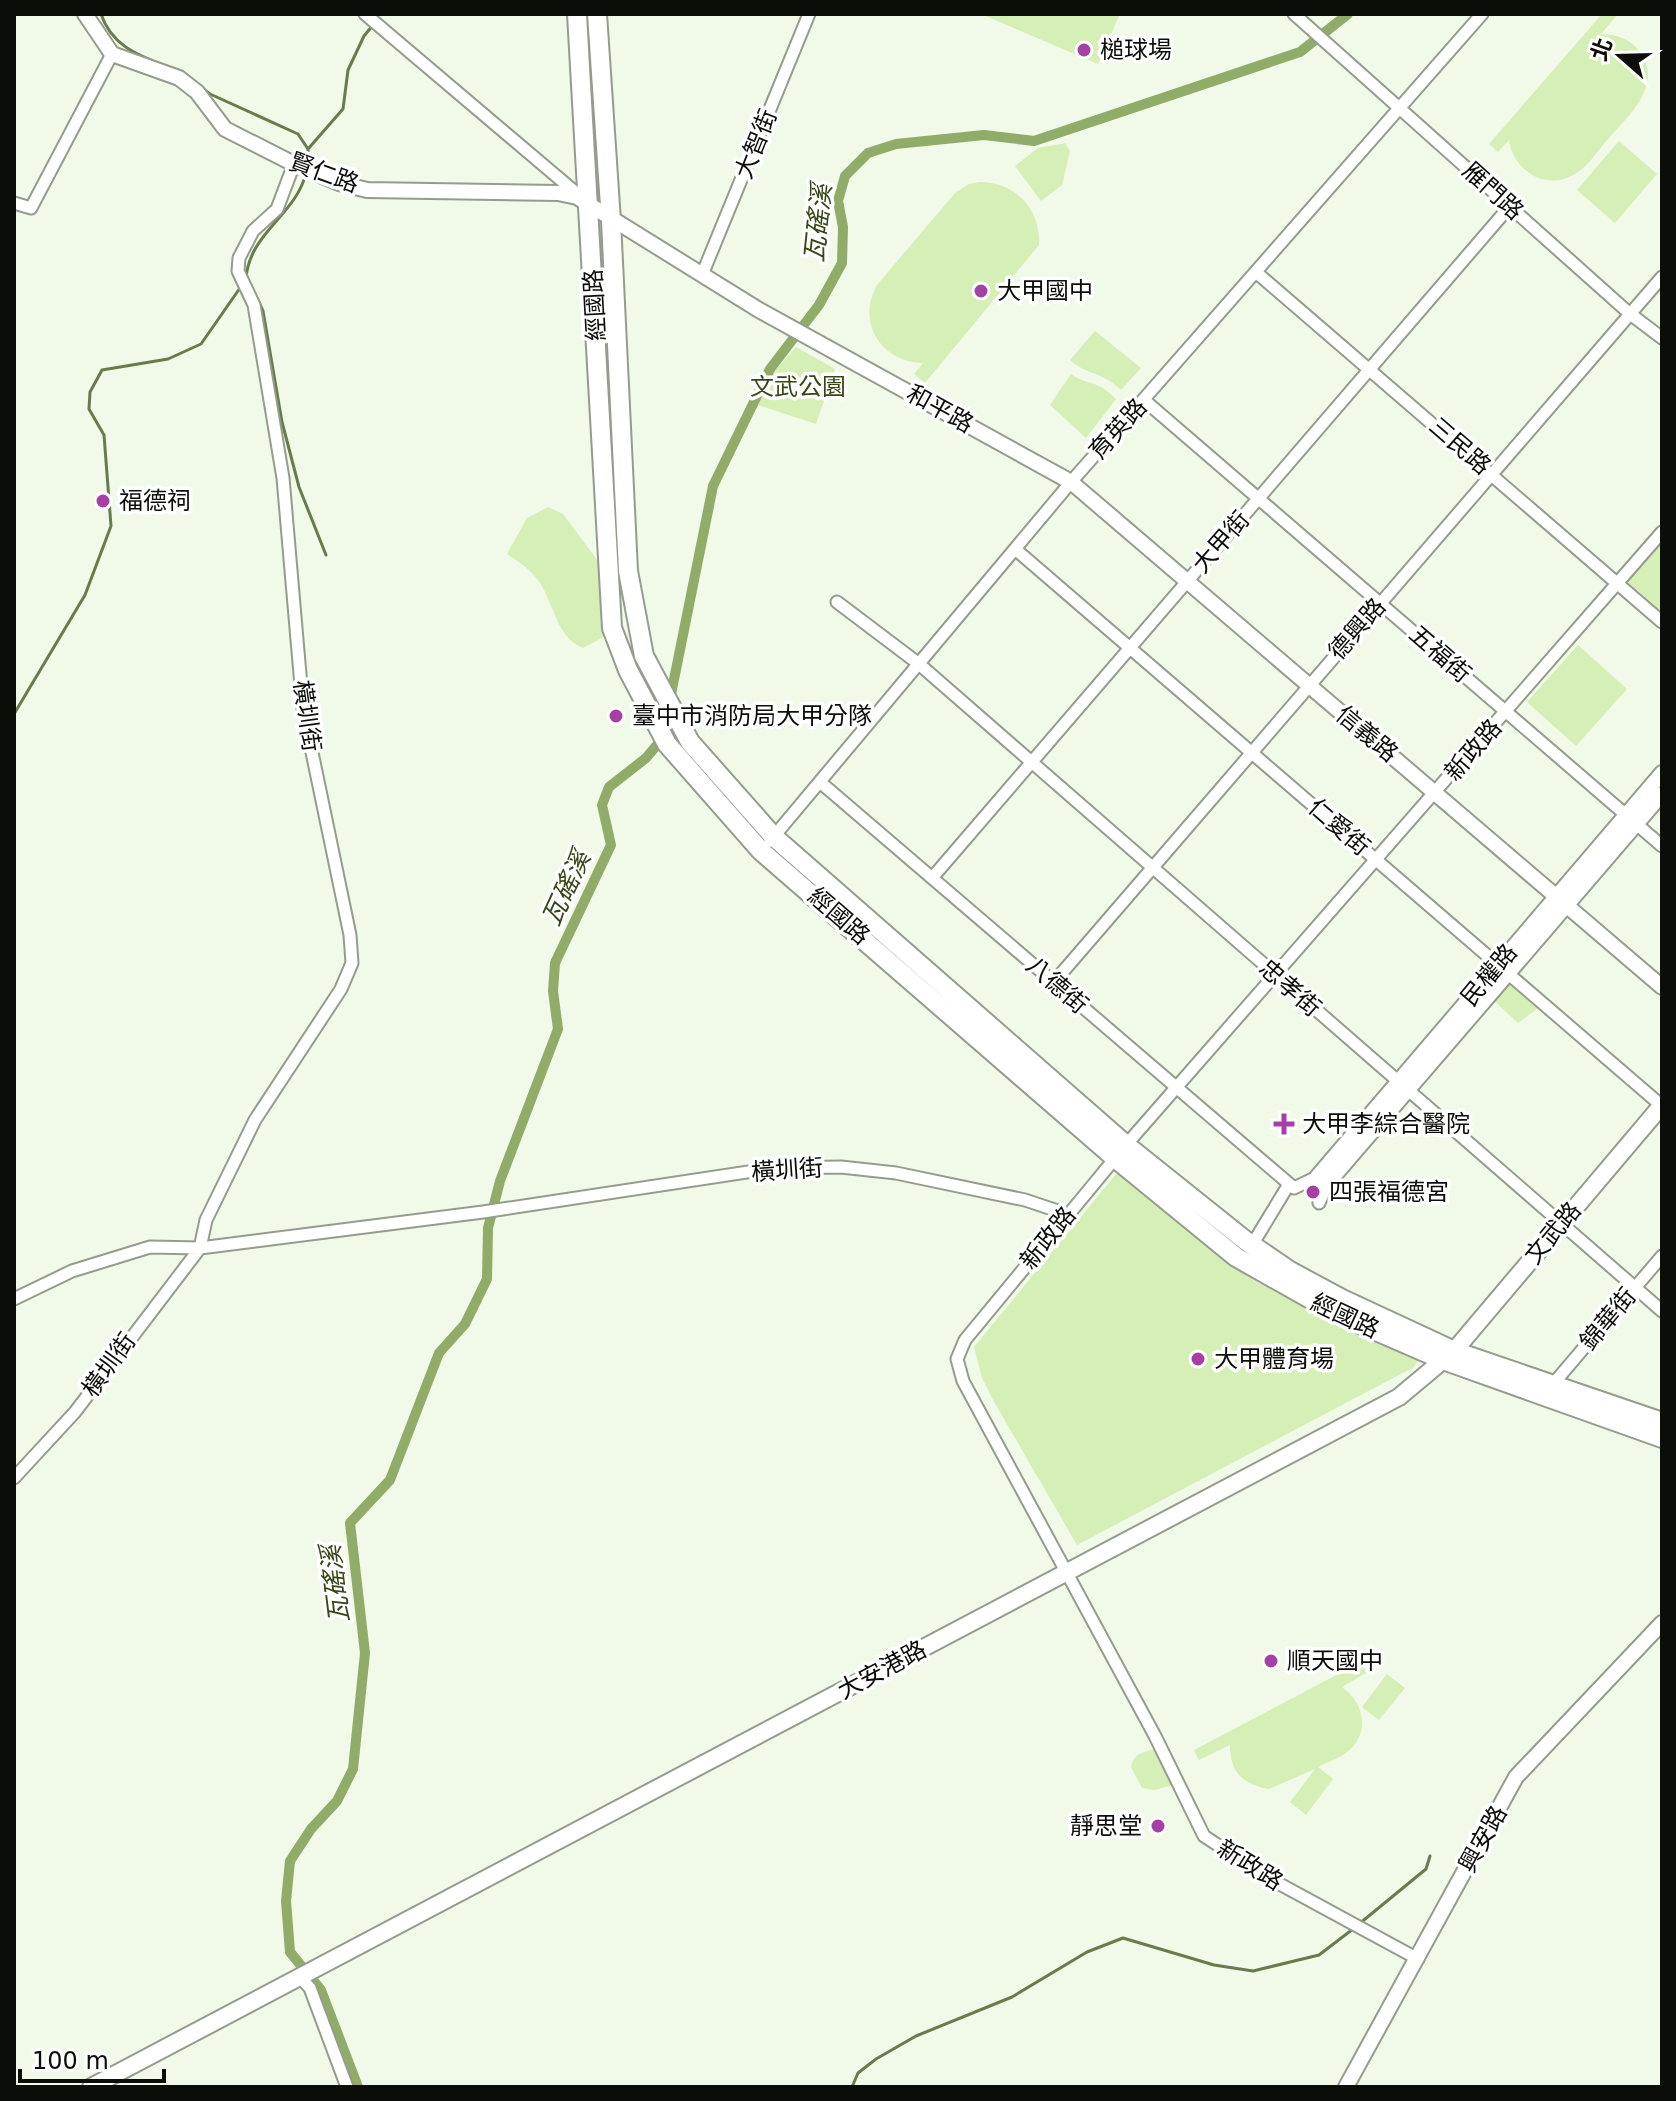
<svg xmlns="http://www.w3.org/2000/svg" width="1676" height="2101" font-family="'DejaVu Sans','Noto Sans TC',sans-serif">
  <rect width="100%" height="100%" fill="#f1f9e8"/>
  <path fill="#d6efb6" d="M981,14H1120L1098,64Z
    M1602,14H1618L1601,34C1616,34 1630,39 1639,51C1665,85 1628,116 1607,140C1597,152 1587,168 1573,175C1545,191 1513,170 1509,140L1498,152L1489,144Z
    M1619,141L1657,174L1615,223L1577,190Z
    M1065,143L1070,151L1062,185L1041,201L1015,166L1038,148Z
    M980,182C1016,182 1041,210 1039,245L925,383L914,374L923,363C881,362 856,322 877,285L955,193L969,184Z
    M1095,331L1141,368L1121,390C1100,370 1088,376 1070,360Z
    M796,347L835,369L816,424L758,405L773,373Z
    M1071,374C1090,387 1095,378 1116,399L1086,438L1050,405Z
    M548,507L563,514L601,565L607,635L583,648C556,638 554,601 537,579C530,569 518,561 507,554L527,518Z
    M1662,541V612L1627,582Z
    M1578,645L1627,689L1576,746L1527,702Z
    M1511,978L1542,1005L1518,1023L1492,999Z
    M1121,1168L1255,1281L1317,1314L1420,1356L1414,1367L1077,1545L993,1400L982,1378L974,1347Z
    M1361,1662L1366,1673L1342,1687C1364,1702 1371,1734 1347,1752C1339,1759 1327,1762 1318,1767L1333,1779L1306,1815L1290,1802L1315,1769L1269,1789C1242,1784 1230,1772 1230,1745L1199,1760L1194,1750Z
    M1387,1674L1405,1688L1379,1720L1362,1707Z
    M1156,1749L1174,1785L1154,1790L1142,1788L1131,1767C1134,1753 1143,1752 1156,1749Z"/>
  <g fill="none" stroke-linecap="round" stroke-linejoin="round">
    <path stroke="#687c4b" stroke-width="3" d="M101,14C111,44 135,54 163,65
      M181,72L210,94L298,134L308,149
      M308,165V149L343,109L348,70L364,36L373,25
      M246,278C250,232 296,215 306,173
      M257,298L263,311L282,422L299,487L326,555
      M14,714L85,595L111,526L104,435L89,409L90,392L102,370L168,359L201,344L240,288
      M1359,1924L1426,1869L1430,1856
      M852,2087L858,2073L876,2059L916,2036L1012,1997L1087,1952L1123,1938L1214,1965L1253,1971L1319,1955L1353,1929"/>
    <path stroke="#90ac68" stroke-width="10" d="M358,2087L321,1990L290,1952L286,1901L290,1861L311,1829L337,1801L353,1769L365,1653L350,1523L390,1480L439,1353L465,1324L487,1279L488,1228L500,1181L558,1029L553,991L555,963L611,845L602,805L609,787L646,758L662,739L713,486L770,369L819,305L842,263L843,227L838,201L845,176L868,153L896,144L984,135L1034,141L1300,52L1348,14"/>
    <defs>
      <path id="minor" d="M365,14L581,197
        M1294,14L1629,313L1662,338
        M14,203L31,208L112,54
        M1257,273L1662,622
        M702,275L809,14
        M1144,400L1662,846
        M1015,549L1662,1106
        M837,602L919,664L1662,1311
        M820,782L1294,1188L1317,1177L1327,1184L1319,1203
        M770,841L1071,482L1482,14
        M932,878L1510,206
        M1054,982L1662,277
        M1252,1245L1289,1184
        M14,1299L72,1271L150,1247L200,1248L483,1212L774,1168L841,1167L896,1173L1025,1200L1067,1214
        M1554,1383L1662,1256
        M14,1478L75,1412L200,1248L206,1220L255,1120L341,989L352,963L350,935L303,709L283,478L254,305L238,271L239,258L253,231L277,209L294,164
        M1418,1959L1265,1876L1204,1836L1155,1736L963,1381L957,1359L965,1340L1126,1145L1662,532
        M300,1977L310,1988L347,2087"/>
      <path id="tertiary" d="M85,14L112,54L179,78L197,92L225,129L294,164L339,183L367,190L558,193L577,197L759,310L1071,482L1662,987
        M1317,1177L1662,773
        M1327,1184L1662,794
        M1346,2087L1516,1777L1662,1623"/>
      <path id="secondary" d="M91,2087L1399,1397L1454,1351L1662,1105"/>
      <path id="primary" d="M577,14L612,628L628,670L667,744L761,851L1115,1158L1236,1257L1337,1314L1443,1360L1662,1438
        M597,14L611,221L628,571L644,656L690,742L774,837L1126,1145L1246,1241L1290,1271L1342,1299L1454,1351L1662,1422"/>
    </defs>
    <use href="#minor" stroke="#959c8d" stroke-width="15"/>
    <use href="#tertiary" stroke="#959c8d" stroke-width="18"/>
    <use href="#secondary" stroke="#959c8d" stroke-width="20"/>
    <use href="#primary" stroke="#959c8d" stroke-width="22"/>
    <use href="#minor" stroke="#fff" stroke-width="11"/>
    <use href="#tertiary" stroke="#fff" stroke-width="14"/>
    <use href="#secondary" stroke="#fff" stroke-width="16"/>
    <use href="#primary" stroke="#fff" stroke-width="18"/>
  </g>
  <g fill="#a640a4" stroke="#fff" stroke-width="3">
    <circle cx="1084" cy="50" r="8"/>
    <circle cx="981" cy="291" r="8"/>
    <circle cx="103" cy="501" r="8"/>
    <circle cx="616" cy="716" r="8"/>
    <path d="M1280 1112h8v8h8v8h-8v8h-8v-8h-8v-8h8z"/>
    <circle cx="1313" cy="1192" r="8"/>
    <circle cx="1198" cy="1359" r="8"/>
    <circle cx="1271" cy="1661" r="8"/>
    <circle cx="1158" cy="1826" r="8"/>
  </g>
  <g text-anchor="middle" stroke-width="7" stroke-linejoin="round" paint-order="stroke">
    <g font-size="24" fill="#0b0d08" stroke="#fff" text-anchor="start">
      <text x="1100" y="58">槌球場</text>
      <text x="997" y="299">大甲國中</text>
      <text x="119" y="509">福德祠</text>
      <text x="632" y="724">臺中市消防局大甲分隊</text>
      <text x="1302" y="1132">大甲李綜合醫院</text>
      <text x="1329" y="1200">四張福德宮</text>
      <text x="1214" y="1367">大甲體育場</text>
      <text x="1287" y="1669">順天國中</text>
      <text x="1142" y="1834" text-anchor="end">靜思堂</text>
    </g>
    <g font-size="24" fill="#0b0d08" stroke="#fff">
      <text transform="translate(756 144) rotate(-68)" y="8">大智街</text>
      <text transform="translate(324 173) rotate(20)" y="8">賢仁路</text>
      <text transform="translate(1493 191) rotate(42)" y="8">雁門路</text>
      <text transform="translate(595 305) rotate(-93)" y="8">經國路</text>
      <text transform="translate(940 409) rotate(29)" y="8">和平路</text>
      <text transform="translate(1118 429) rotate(-48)" y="8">育英路</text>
      <text transform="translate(1460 446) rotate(41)" y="8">三民路</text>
      <text transform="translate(1221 542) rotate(-49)" y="8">大甲街</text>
      <text transform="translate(1357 629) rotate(-49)" y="8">德興路</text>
      <text transform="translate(1440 654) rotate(41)" y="8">五福街</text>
      <text transform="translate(307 716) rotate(82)" y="8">橫圳街</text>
      <text transform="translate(1367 734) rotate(40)" y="8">信義路</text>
      <text transform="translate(1473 750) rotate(-49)" y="8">新政路</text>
      <text transform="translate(1339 827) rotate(41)" y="8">仁愛街</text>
      <text transform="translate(839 916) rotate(41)" y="8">經國路</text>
      <text transform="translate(1489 975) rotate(-50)" y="8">民權路</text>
      <text transform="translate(1057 985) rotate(41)" y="8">八德街</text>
      <text transform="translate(1290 988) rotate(41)" y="8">忠孝街</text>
      <text transform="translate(787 1170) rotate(-4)" y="8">橫圳街</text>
      <text transform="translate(1553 1233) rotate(-50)" y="8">文武路</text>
      <text transform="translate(1048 1238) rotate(-51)" y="8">新政路</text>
      <text transform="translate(1345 1316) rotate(25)" y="8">經國路</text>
      <text transform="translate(1608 1319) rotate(-50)" y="8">錦華街</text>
      <text transform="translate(109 1365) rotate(-54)" y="8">橫圳街</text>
      <text transform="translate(882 1670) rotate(-28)" y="8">大安港路</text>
      <text transform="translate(1483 1839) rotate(-61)" y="8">興安路</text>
      <text transform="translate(1250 1865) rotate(32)" y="8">新政路</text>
    </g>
    <g font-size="24" fill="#344715" stroke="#fff">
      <text x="798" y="395">文武公園</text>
    </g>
    <g font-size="26" font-style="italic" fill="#364817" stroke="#fff">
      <text transform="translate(818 223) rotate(-84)" y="9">瓦磘溪</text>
      <text transform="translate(566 888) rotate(-65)" y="9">瓦磘溪</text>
      <text transform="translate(335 1584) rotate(-97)" y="9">瓦磘溪</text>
    </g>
  </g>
  <rect width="1676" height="2101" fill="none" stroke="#0b0d08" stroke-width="32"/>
  <g transform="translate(1620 56) rotate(290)" stroke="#ffffff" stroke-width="6" paint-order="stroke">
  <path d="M0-6L14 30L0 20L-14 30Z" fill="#0b0d08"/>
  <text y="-12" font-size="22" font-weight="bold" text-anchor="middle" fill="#0b0d08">北</text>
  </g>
  <path d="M20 2069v12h144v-12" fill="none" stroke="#0b0d08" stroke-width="4"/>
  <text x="32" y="2069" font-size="24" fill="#0b0d08" stroke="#ffffff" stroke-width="6" paint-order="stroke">100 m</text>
</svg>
